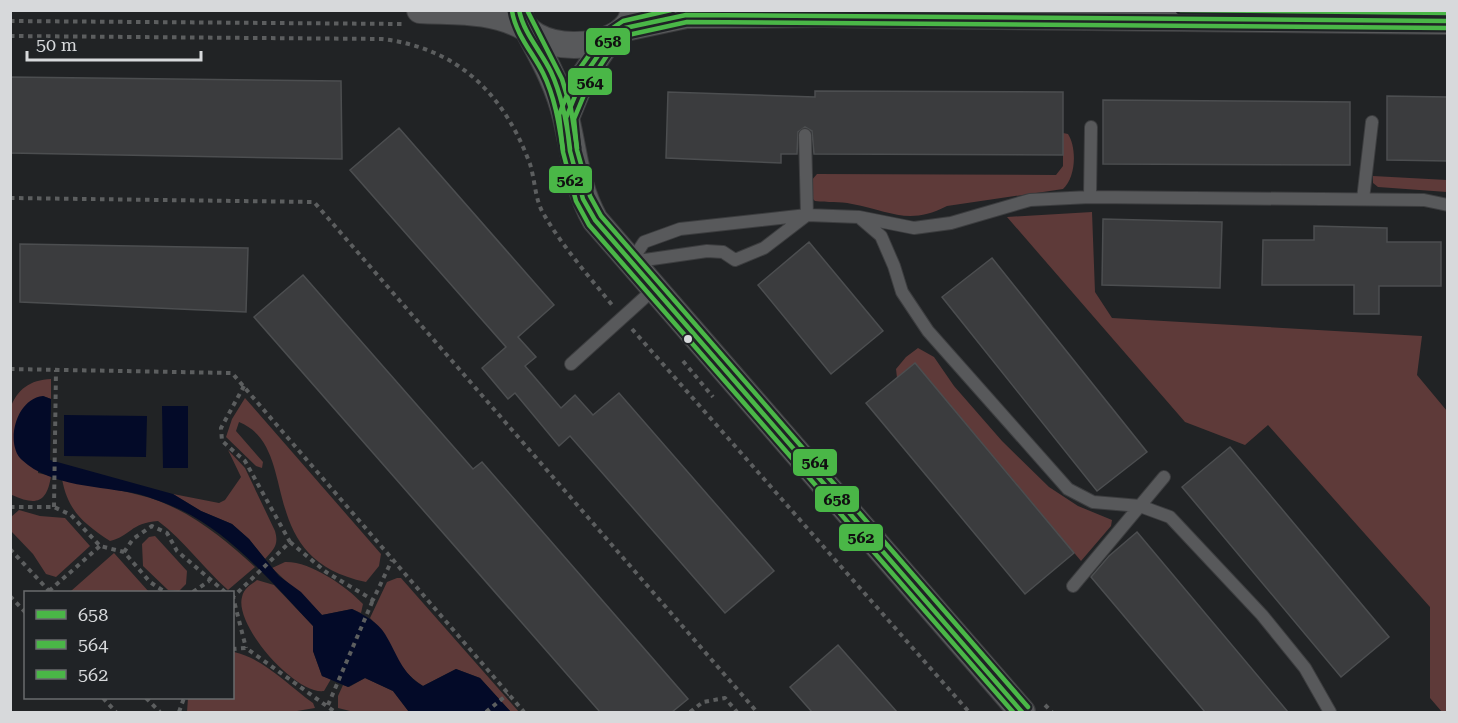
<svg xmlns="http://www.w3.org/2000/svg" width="1458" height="723" font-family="'Roboto Serif',serif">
  <rect width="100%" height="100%" fill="#212325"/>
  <path fill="#5e3a39" d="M1063,133L1068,134C1077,148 1076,177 1063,189L947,206C908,226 891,211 852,204C839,201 828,203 815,201L810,196L811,181L817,174L1056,175L1063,166Z
    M1373,176L1447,180V192L1378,187L1373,183Z
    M1092,212L1095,292L1112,318L1422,336L1417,375L1447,411V712H1442L1430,698V607L1268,425L1245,445L1185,422L1007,217Z
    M918,348L934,357L954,386L1002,441L1049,487L1078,506L1112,520L1111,526L1081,561L915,363L897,378L896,369L906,357Z
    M51,379V399L43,396L38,473L51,476C47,503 36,506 12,495L11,491L10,409C17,389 30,380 51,379Z
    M245,398L381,554L379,566L366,582C251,558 303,448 239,422L236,431L263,462L262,468L256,466L226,437L232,419Z
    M228,450L245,468L275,531C279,545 274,549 265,559L249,539L232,524L201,511L173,494L219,503L225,500L241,477Z
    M62,479C87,485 113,488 139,495C185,506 221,536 255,567L228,590C203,568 184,540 158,521C130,523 131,536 110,541C83,523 68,511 62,479Z
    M19,510L40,516L65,518L90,546L56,577L46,574L33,554L11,531V517Z
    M155,536L187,571L186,584L179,591L168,590L143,566L142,544L149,537Z
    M114,553L149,592H72L71,591Z
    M285,562C310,561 346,586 363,604L361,613L352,609L322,615L272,568Z
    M397,578H401L519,712H511L480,678L456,669L423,686C393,667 394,642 370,618L387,582Z
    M257,580L274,585L314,627L313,651L322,676L331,679L324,691C296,695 234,626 242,597C244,588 251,585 257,580Z
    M234,652C263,658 289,686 313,703L315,708L291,712H187L188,698H232Z
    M365,678L393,691L409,712H354L338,708V696L343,685L349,687Z"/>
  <path fill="#030a28" d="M43,396L51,399L50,460L173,494L201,511L232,524L249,539L279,576L301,592L322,615L352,609C364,615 378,622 385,634C398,655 401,673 423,686L456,669L480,678L511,712H409L393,691L365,678L348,687L322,676L313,651V626C274,585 233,535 181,510C168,504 152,498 138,494C101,486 51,487 22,460C5,445 15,399 43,396Z
    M162,406H188V468H163Z
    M64,415L147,416L146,457L64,456Z"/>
  <path fill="#3b3c3e" stroke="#4c4e50" stroke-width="1.5" d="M10,77L341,81L342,159L10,153Z
    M815,91L1063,92V155L814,154L812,131L805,127L798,132L797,154H781V163L666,158L668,92L815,97Z
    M1387,96L1448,97V161L1387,160Z
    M1103,100L1350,102V165L1103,164Z
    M399,128L554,305L518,337L536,357L525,366L561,408L575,395L593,415L619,393L774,571L725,613L570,436L559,446L515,393L508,399L482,368L506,347L350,170Z
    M1103,219L1222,222L1220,288L1102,285Z
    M1314,226L1387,228V242H1441V286H1379V314H1354V285H1262L1263,240H1314Z
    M809,242L883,331L831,374L758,285Z
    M20,244L248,248L246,312L20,302Z
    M992,258L1147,452L1097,491L942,297Z
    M303,275L473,469L482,462L688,699L672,712H600L254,317Z
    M915,363L1074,553L1025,594L866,403Z
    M1230,447L1389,637L1341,677L1182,487Z
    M1137,532L1288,712H1205L1091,577L1109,556Z
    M838,645L897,712H812L790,687Z"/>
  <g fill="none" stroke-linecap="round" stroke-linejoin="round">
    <defs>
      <path id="service" d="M805,135L807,215L859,217L914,228L951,223L1030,200L1090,197L1424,200L1448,205
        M1090,197L1091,127
        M1363,199L1372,122
        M807,215L764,248L735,260L723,252L707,251L631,262L644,242L680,229Z
        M860,218L881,236L894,266L902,292L928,331L1068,489L1093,502L1140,506L1170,517L1262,615L1305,668L1330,712
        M571,364L654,289
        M1073,586L1164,477"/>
      <path id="minor" d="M420,10C457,12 491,9 524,27
        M519,10C521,57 624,55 633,14
        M625,28L686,15L822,14L1448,21
        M529,32C544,60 559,87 566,118C575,155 576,186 595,220L1022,712
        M566,118L582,79L610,38"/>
    </defs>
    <use href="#service" stroke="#3c3d3f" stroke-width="14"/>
    <use href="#minor" stroke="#3c3d3f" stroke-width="28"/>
    <path stroke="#5c5e5f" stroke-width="4" stroke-dasharray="4.5 4.5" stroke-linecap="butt" d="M10,21L403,24
      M10,36L382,39C458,48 504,94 530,164C535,180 535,199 543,213C562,246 588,275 612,305
      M10,198L314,202L757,712
      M632,329L969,712
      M683,361L713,397
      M10,369L232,373L524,712
      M244,386L221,428L222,441L245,461L290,542L233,597L246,648
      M10,507H54L71,515L100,546L124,552L150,582L165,592
      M54,507L56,370
      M290,542L326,572L373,600L392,560
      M10,549L50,592
      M124,552L133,539L152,526L167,533L177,551L225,592
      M49,591L100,546
      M193,592L209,581
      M10,596L26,613
      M232,649L246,648L335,712
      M103,698L116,712
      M146,698L160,712
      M328,705L373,600
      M1045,705L1052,712
      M179,712L184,698
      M486,712L508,694
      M690,712L703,702L725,698L737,712"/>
    <use href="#service" stroke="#58595b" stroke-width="12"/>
    <use href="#minor" stroke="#58595b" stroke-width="26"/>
    <defs>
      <path id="bus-1" d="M519,10C524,34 541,51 551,72C562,96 567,123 570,149
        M1022,712L595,220L583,199L570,151L566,118L582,79L610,38L625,28L686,15L1448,21"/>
      <path id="bus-2" d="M512,11C516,35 533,53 543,73C555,97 559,124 563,150
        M1028,707L601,216L590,196L577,150L574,119L589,83L615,43L628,35L687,22L1448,28"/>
      <path id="bus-3" d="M527,10L562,79L571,109L577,148
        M671,10L623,21L605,33L575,75L559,115L563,152L576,201L589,225L1013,712
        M1180,10L1448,13"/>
    </defs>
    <use href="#bus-1" stroke="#202326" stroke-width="9"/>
    <use href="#bus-2" stroke="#202326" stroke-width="9"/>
    <use href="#bus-3" stroke="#202326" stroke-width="9"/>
    <use href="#bus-1" stroke="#4ab747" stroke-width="4.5"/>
    <use href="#bus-2" stroke="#4ab747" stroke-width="4.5"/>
    <use href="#bus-3" stroke="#4ab747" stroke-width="4.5"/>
  </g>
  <circle fill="#d7d9db" stroke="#202326" stroke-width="2" cx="688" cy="339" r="5"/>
  <g stroke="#202326" stroke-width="2">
    <rect x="585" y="27" width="46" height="29" rx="6" fill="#4ab747"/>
    <rect x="567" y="67" width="46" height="29" rx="6" fill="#4ab747"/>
    <rect x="548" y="165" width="45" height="29" rx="6" fill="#4ab747"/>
    <rect x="792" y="448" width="46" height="29" rx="6" fill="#4ab747"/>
    <rect x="814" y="485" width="46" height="28" rx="6" fill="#4ab747"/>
    <rect x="838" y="523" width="46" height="29" rx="6" fill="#4ab747"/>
  </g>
  <g font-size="16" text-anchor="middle" font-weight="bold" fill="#111">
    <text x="608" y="47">658</text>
    <text x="590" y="88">564</text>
    <text x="570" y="186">562</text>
    <text x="815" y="468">564</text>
    <text x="837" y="505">658</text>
    <text x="861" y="543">562</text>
  </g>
  <rect width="1458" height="723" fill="none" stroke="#d7d9db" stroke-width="24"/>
  <rect x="24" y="591" width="210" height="108" fill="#202326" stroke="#696c6e" stroke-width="1.5"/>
  <rect x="36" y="610" width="30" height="9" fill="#4ab747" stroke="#696c6e" stroke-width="1.5"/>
  <text x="78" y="621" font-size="18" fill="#d7d9db">658</text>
  <rect x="36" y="640" width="30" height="9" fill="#4ab747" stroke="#696c6e" stroke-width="1.5"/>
  <text x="78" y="651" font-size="18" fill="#d7d9db">564</text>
  <rect x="36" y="670" width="30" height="9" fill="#4ab747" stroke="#696c6e" stroke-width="1.5"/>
  <text x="78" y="681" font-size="18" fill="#d7d9db">562</text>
  <path d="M27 51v9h174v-9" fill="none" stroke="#d7d9db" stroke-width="3"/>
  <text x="36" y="51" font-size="18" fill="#d7d9db" stroke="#202326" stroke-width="4.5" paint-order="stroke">50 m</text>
</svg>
